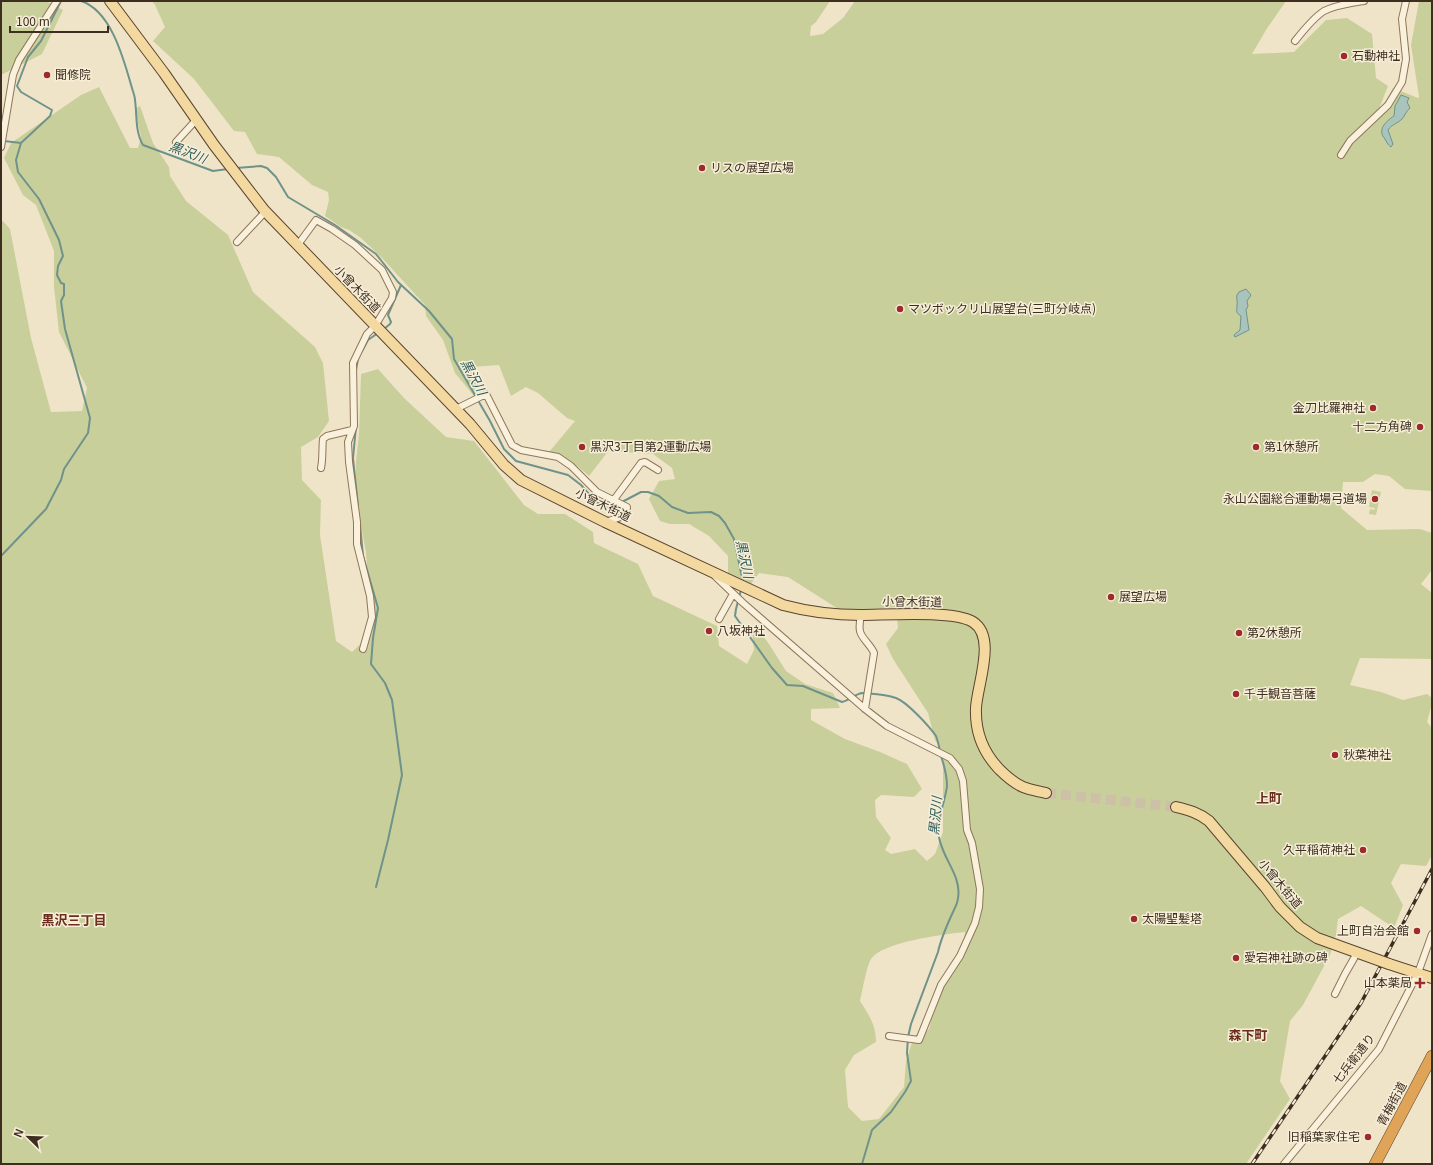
<svg xmlns="http://www.w3.org/2000/svg" width="1433" height="1165" font-family="Georgia,'Noto Sans JP',serif">
  <rect width="100%" height="100%" fill="#f0e4c8"/>
  <path fill="#c9cf9b" fill-rule="evenodd" d="M1,1H46L63,10L42,54L1,75Z
    M152,1H830L816,22L811,26L810,36L823,34L843,18L855,1H1286L1266,30L1252,54L1294,52L1326,20L1347,18L1372,34L1376,78L1388,86L1375,119L1393,88L1418,98L1419,97L1411,45L1419,1H1432V491L1405,489L1389,476L1375,474L1363,482H1343L1341,508L1367,530L1420,529L1432,533V570L1421,584L1432,593V659L1360,658L1350,685L1381,692L1403,700L1427,694L1432,698V704L1427,722L1432,728V855L1426,866L1401,864L1391,883L1403,905L1394,928L1361,906L1338,919L1336,935L1330,955L1303,1005L1290,1021L1280,1081L1290,1099L1246,1164H1V219L10,229L31,338L51,412L82,411L87,388L59,332L54,287V251L36,205L23,195L4,158L11,143L81,95L99,87L130,148H138L141,137L135,109L140,106L153,143L169,167L170,176L186,201L228,235L253,292L315,347L323,363L329,421L318,437L301,447L302,480L321,500L320,535L336,641L352,652L372,633L366,552L355,495L356,462L359,434L361,374L378,369L404,398L446,437L474,441L524,505L538,514H565L593,532L594,543L638,564L653,596L717,626L719,646L747,664L754,650L752,629H758L769,644L786,671L805,684L833,693L840,708L811,709V720L845,739L880,752L907,764L922,789L914,797L881,795L875,800L876,817L891,838L885,850L891,854L915,849L927,861L935,854L943,832V753L935,740L928,713L893,659L886,644L898,628L896,607L843,612L788,577L759,573L751,584L728,574V556L709,536L689,524H670L660,521L649,499L659,481L675,479L672,468L653,454L622,452L613,445L589,476C575,464 567,457 549,452L575,421L567,418L538,393L526,387L511,396L499,365L472,367L480,386L474,396L455,373L443,340L426,316L425,305L382,258L361,238L349,230L341,227L325,216L329,200L328,192L312,185L279,157L257,154L245,132L234,131L194,79L153,41L165,27L155,5ZM965,932L962,958L940,982L929,1029L912,1043L906,1061L904,1087L879,1119L862,1121L848,1107L845,1070L854,1055L876,1042C876,1025 869,1015 860,1001C862,993 867,964 871,959C882,942 945,934 965,932Z
    M1372,490L1381,492L1376,515L1369,514L1370,509L1374,510L1375,508L1369,507Z"/>
  <path fill="#a9c4bc" stroke="#6f938a" d="M1401,95L1409,98L1407,102L1410,108C1406,111 1405,116 1402,119C1397,124 1392,124 1388,130L1393,144L1391,147C1387,144 1387,142 1385,139C1377,130 1385,122 1394,116L1395,106Z
    M1246,289L1251,295L1247,301L1248,306L1246,310L1249,330L1235,337L1234,335L1240,330L1241,316C1235,312 1237,312 1237,305C1238,302 1236,299 1237,295L1239,292Z"/>
  <g fill="none" stroke-linecap="round" stroke-linejoin="round">
    <path stroke="#6f938a" stroke-width="2" d="M81,1C112,11 124,61 132,88C133,92 135,96 135,100C137,114 135,132 143,145L213,171L228,169
      M4,141L21,143L50,116L52,110L21,92L17,86L28,57L41,41L61,1
      M236,168L261,166L267,168L276,177L288,197L335,225L376,254L398,282L429,311L452,339L454,359L490,421L504,449L516,461L568,475L581,485L596,502L609,508L618,504
      M384,329L390,324L391,322L388,315L401,285
      M362,351L368,340L378,333
      M356,370L358,359
      M356,427L353,458L358,506
      M622,502L641,492H648L659,496L672,507L688,513L711,512L719,516L725,523L734,539L743,582
      M360,524L363,556L378,608L373,638L371,664L385,683L392,700L402,775L388,840L376,887
      M1,556L46,509L61,480L64,469L88,433L90,418L65,329L61,301L64,295V284L61,283L57,275L58,266L63,256L59,240L39,199L18,172L16,160L21,143
      M741,590L736,609L735,616L772,668L787,685L803,686L842,702C850,700 855,694 862,693C874,694 885,694 896,698C907,702 929,726 936,736C938,741 939,746 940,751
      M862,1164L872,1130L891,1112L905,1092L911,1081L907,1053L908,1037L911,1024L938,952C941,938 947,925 953,912C955,908 958,902 958,898C962,876 942,858 939,837C936,820 945,803 947,786C947,776 944,765 941,756"/>
    <path stroke="#ccc0a6" stroke-width="10" stroke-dasharray="10 5" stroke-linecap="butt" d="M1046,793L1176,807"/>
    <defs>
      <path id="street" d="M1295,41C1303,31 1313,18 1324,11C1336,5 1351,3 1364,1
        M176,142L197,119
        M1,147L13,75L19,60L57,1
        M1341,155L1350,141L1388,105L1402,82L1406,59L1402,19L1406,1
        M237,242L265,212
        M297,246L316,220L332,229L355,245L382,270L393,292L392,298L375,326L367,334L353,363L354,426L348,442L349,462L357,522V544L370,596L372,617L363,649
        M456,409L486,394L512,445L521,450L558,457L571,466L597,492L627,507C627,518 614,519 605,522
        M321,468C323,459 322,448 323,439L327,436L352,430
        M613,501L641,463L645,462L658,470
        M715,576L742,602L865,709L887,726L950,758L959,769L963,781L967,830L972,843L980,889L979,907L975,923L960,956L941,985L919,1040L889,1036
        M861,615C860,620 859,627 860,631C861,638 871,645 874,653L865,709
        M719,619L733,594
        M1335,994L1345,974L1357,953
        M1284,1164L1379,1049L1418,973L1432,934"/>
      <path id="primary" d="M110,1L164,73L214,145L264,210L470,424L504,465L521,480L605,522L783,605C809,612 834,615 861,615C886,615 953,610 973,622C997,637 977,685 976,708C975,732 983,752 999,769C1006,776 1014,783 1023,787C1030,790 1039,791 1046,793
        M1176,807C1189,810 1199,813 1209,821L1265,887L1280,907L1300,927L1317,938L1378,960
        M1389,964L1432,978"/>
      <path id="highway" d="M1375,1164L1432,1056"/>
    </defs>
    <use href="#street" stroke="#8d765c" stroke-width="8"/>
    <use href="#primary" stroke="#5b4430" stroke-width="12"/>
    <use href="#highway" stroke="#5b4430" stroke-width="12"/>
    <use href="#street" stroke="#faf1dc" stroke-width="6"/>
    <use href="#primary" stroke="#f3d9a0" stroke-width="10"/>
    <use href="#highway" stroke="#e0a458" stroke-width="11"/>
    <defs>
      <path id="rail" d="M1252,1164L1361,1003L1432,869"/>
    </defs>
    <use href="#rail" stroke="#3d2e20" stroke-width="3.5"/>
    <use href="#rail" stroke="#f7eed8" stroke-width="2" stroke-dasharray="6" stroke-linecap="butt"/>
    <defs>
      <path id="primary-bridge" d="M1378,960L1389,964"/>
    </defs>
    <use href="#primary-bridge" stroke="#5b4430" stroke-width="12" stroke-linecap="butt"/>
    <use href="#primary-bridge" stroke="#f3d9a0" stroke-width="10"/>
  </g>
  <g fill="#9e2a2b" stroke="#f7eed8" stroke-width="1.5">
    <circle cx="1344" cy="56" r="4"/>
    <circle cx="47" cy="75" r="4"/>
    <circle cx="702" cy="168" r="4"/>
    <circle cx="900" cy="309" r="4"/>
    <circle cx="1373" cy="408" r="4"/>
    <circle cx="1420" cy="427" r="4"/>
    <circle cx="582" cy="447" r="4"/>
    <circle cx="1256" cy="447" r="4"/>
    <circle cx="1375" cy="499" r="4"/>
    <circle cx="1111" cy="597" r="4"/>
    <circle cx="709" cy="631" r="4"/>
    <circle cx="1239" cy="633" r="4"/>
    <circle cx="1236" cy="694" r="4"/>
    <circle cx="1335" cy="755" r="4"/>
    <circle cx="1363" cy="850" r="4"/>
    <circle cx="1134" cy="919" r="4"/>
    <circle cx="1417" cy="931" r="4"/>
    <circle cx="1236" cy="958" r="4"/>
    <path d="M1418 977h4v4h4v4h-4v4h-4v-4h-4v-4h4z"/>
    <circle cx="1368" cy="1137" r="4"/>
  </g>
  <g text-anchor="middle" stroke-width="3" stroke-linejoin="round" paint-order="stroke">
    <g font-size="12" fill="#3d2e20" stroke="#f7eed8" text-anchor="start">
      <text x="1352" y="60">石動神社</text>
      <text x="55" y="79">聞修院</text>
      <text x="710" y="172">リスの展望広場</text>
      <text x="908" y="313">マツボックリ山展望台(三町分岐点)</text>
      <text x="1365" y="412" text-anchor="end">金刀比羅神社</text>
      <text x="1412" y="431" text-anchor="end">十二方角碑</text>
      <text x="590" y="451">黒沢3丁目第2運動広場</text>
      <text x="1264" y="451">第1休憩所</text>
      <text x="1367" y="503" text-anchor="end">永山公園総合運動場弓道場</text>
      <text x="1119" y="601">展望広場</text>
      <text x="717" y="635">八坂神社</text>
      <text x="1247" y="637">第2休憩所</text>
      <text x="1244" y="698">千手観音菩薩</text>
      <text x="1343" y="759">秋葉神社</text>
      <text x="1355" y="854" text-anchor="end">久平稲荷神社</text>
      <text x="1142" y="923">太陽聖髪塔</text>
      <text x="1409" y="935" text-anchor="end">上町自治会館</text>
      <text x="1244" y="962">愛宕神社跡の碑</text>
      <text x="1412" y="987" text-anchor="end">山本薬局</text>
      <text x="1360" y="1141" text-anchor="end">旧稲葉家住宅</text>
    </g>
    <g font-size="12" fill="#3d2e20" stroke="#f7eed8">
      <text transform="translate(357 289) rotate(46)" y="4">小曾木街道</text>
      <text transform="translate(603 505) rotate(26)" y="4">小曾木街道</text>
      <text transform="translate(912 602) rotate(1)" y="4">小曾木街道</text>
      <text transform="translate(1280 884) rotate(50)" y="4">小曾木街道</text>
      <text transform="translate(1354 1059) rotate(-52)" y="4">七兵衛通り</text>
      <text transform="translate(1392 1104) rotate(-62)" y="4">青梅街道</text>
    </g>
    <g font-size="13" font-style="italic" fill="#2f5d5a" stroke="#f7eed8">
      <text transform="translate(188 152) rotate(21)" y="5">黒沢川</text>
      <text transform="translate(474 377) rotate(62)" y="5">黒沢川</text>
      <text transform="translate(745 559) rotate(78)" y="5">黒沢川</text>
      <text transform="translate(935 816) rotate(-85)" y="5">黒沢川</text>
    </g>
    <g font-size="13" font-weight="bold" fill="#6b2e1e" stroke="#f7eed8">
      <text x="1269" y="803">上町</text>
      <text x="74" y="925">黒沢三丁目</text>
      <text x="1248" y="1040">森下町</text>
    </g>
  </g>
  <rect width="1433" height="1165" fill="none" stroke="#3d2e20" stroke-width="4"/>
  <g transform="translate(28 1137) rotate(293)" stroke="#f7eed8" stroke-width="3" paint-order="stroke">
  <path d="M0-3L7 15L0 10L-7 15Z" fill="#3d2e20"/>
  <text y="-6" font-size="11" font-weight="bold" text-anchor="middle" fill="#3d2e20">N</text>
  </g>
  <path d="M10 26v6h98v-6" fill="none" stroke="#3d2e20" stroke-width="2"/>
  <text x="16" y="26" font-size="12" fill="#3d2e20" stroke="#f7eed8" stroke-width="3" paint-order="stroke">100 m</text>
</svg>
